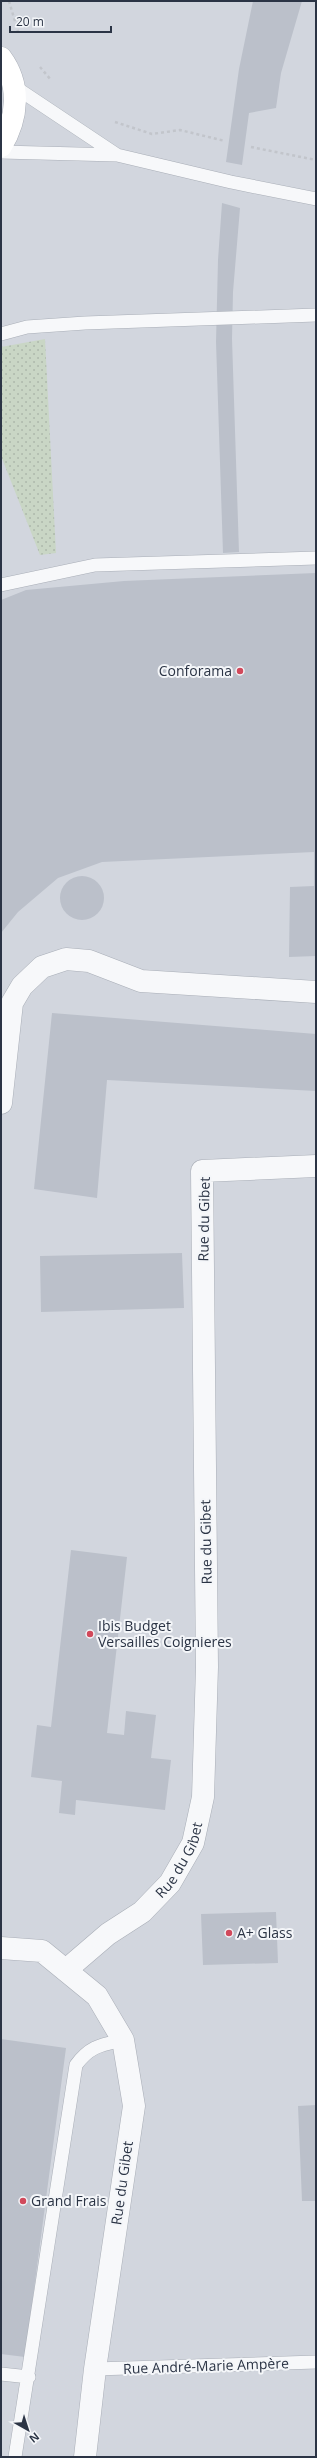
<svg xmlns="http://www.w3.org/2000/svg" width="317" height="2458" font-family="'Open Sans',sans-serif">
  <defs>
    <pattern id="grass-dots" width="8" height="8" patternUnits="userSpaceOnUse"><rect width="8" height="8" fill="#c9d6c5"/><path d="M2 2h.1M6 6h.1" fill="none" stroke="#adb8ab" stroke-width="1.8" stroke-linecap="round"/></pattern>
  </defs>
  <rect width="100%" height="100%" fill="#e4e7ec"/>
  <path fill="#d2d6de" d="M1,1H316V2457H1Z"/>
  <path fill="url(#grass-dots)" d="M45,339L56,553L40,555L1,456V347Z"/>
  <path fill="#bbc0ca" d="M253,1H302L281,73L276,108L249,113L242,165L226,162L239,69Z
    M222,203L240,208L233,292L232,339L239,552L223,553L216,342L218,260Z
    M316,573V956L289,957L290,887L314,886V852L102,862L58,878L18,912L1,933V600L26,590L124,581Z
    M60 898a22 22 0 1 1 44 0a22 22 0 1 1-44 0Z
    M52,1013L316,1034V1091L107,1080L97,1198L34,1189Z
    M182,1253L184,1308L41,1312L40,1256Z
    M71,1550L127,1557L107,1733L124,1735L126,1711L156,1715L151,1758L171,1760L165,1810L76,1800L75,1815L59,1813L62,1781L31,1777L37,1725L51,1727Z
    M276,1912L278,1963L203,1965L201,1914Z
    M1,2039L66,2048L25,2357L1,2354Z
    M316,2105V2201H302L298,2106Z"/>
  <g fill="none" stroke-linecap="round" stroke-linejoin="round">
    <defs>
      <path id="lane" d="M1,152L117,155L15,87
        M117,155L231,182L316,199
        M1,334L27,327L85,323L316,315
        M1,585L95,565L316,558
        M95,2369L316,2362
        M1,2374L29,2377
        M15,2457L76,2065C90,2046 101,2045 123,2040"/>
      <g id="street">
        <path d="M1,1103L12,1003L22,986L42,967L66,959L89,961L141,981L316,992"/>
        <path d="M1,1948L42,1951L97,1996L123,2040L134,2106L95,2369L85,2457"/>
        <path id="s1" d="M66,1970L108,1934L142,1912L170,1883L193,1843L203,1797L207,1667L202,1171L316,1166"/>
      </g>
      <path id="secondary" d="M1,58C21,85 18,118 1,146"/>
    </defs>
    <use href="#lane" stroke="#a9aeb7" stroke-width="14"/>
    <use href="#street" stroke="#a9aeb7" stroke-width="23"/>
    <use href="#secondary" stroke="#a9aeb7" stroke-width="23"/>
    <path stroke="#c2c5cb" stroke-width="2.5" stroke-dasharray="3 3" stroke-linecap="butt" d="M9,1L19,35
      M40,67L51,80
      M115,122L152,134L180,130L225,141
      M251,147L316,160"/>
    <use href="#lane" stroke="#f7f8fa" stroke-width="13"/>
    <use href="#street" stroke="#f7f8fa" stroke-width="22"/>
    <use href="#secondary" stroke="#fff" stroke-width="22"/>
  </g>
  <g fill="#d1495b" stroke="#f4f6f9" stroke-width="1.5">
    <circle cx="240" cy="671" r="4"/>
    <circle cx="90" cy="1634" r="4"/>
    <circle cx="229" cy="1933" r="4"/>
    <circle cx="23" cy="2201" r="4"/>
  </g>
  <g text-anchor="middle" stroke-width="4" stroke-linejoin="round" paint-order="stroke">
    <g font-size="14" fill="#2b3445" stroke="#f4f6f9" text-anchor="start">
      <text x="232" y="676" text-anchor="end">Conforama</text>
      <text x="98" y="1631">Ibis Budget<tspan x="98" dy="16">Versailles Coignieres</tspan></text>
      <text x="237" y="1938">A+ Glass</text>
      <text x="31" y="2206">Grand Frais</text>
    </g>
    <g font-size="14" fill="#2b3445" stroke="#f4f6f9">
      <text transform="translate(204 1219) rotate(-89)" y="5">Rue du Gibet</text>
      <text transform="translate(206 1542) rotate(-91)" y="5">Rue du Gibet</text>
      <text dy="5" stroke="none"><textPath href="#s1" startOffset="161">Rue du Gibet</textPath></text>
      <text transform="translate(122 2183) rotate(-82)" y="5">Rue du Gibet</text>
      <text transform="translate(206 2366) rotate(-2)" y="5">Rue André-Marie Ampère</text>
    </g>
  </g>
  <rect width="317" height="2458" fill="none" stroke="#2b3445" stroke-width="4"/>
  <g transform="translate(28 2430) rotate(141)" stroke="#f4f6f9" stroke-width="3" paint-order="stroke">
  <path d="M0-3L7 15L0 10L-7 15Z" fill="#2b3445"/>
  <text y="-6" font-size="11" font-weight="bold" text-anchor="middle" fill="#2b3445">N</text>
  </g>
  <path d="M10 26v6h101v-6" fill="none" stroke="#2b3445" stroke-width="2"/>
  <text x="16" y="26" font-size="12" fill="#2b3445" stroke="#f4f6f9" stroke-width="3" paint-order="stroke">20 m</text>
</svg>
